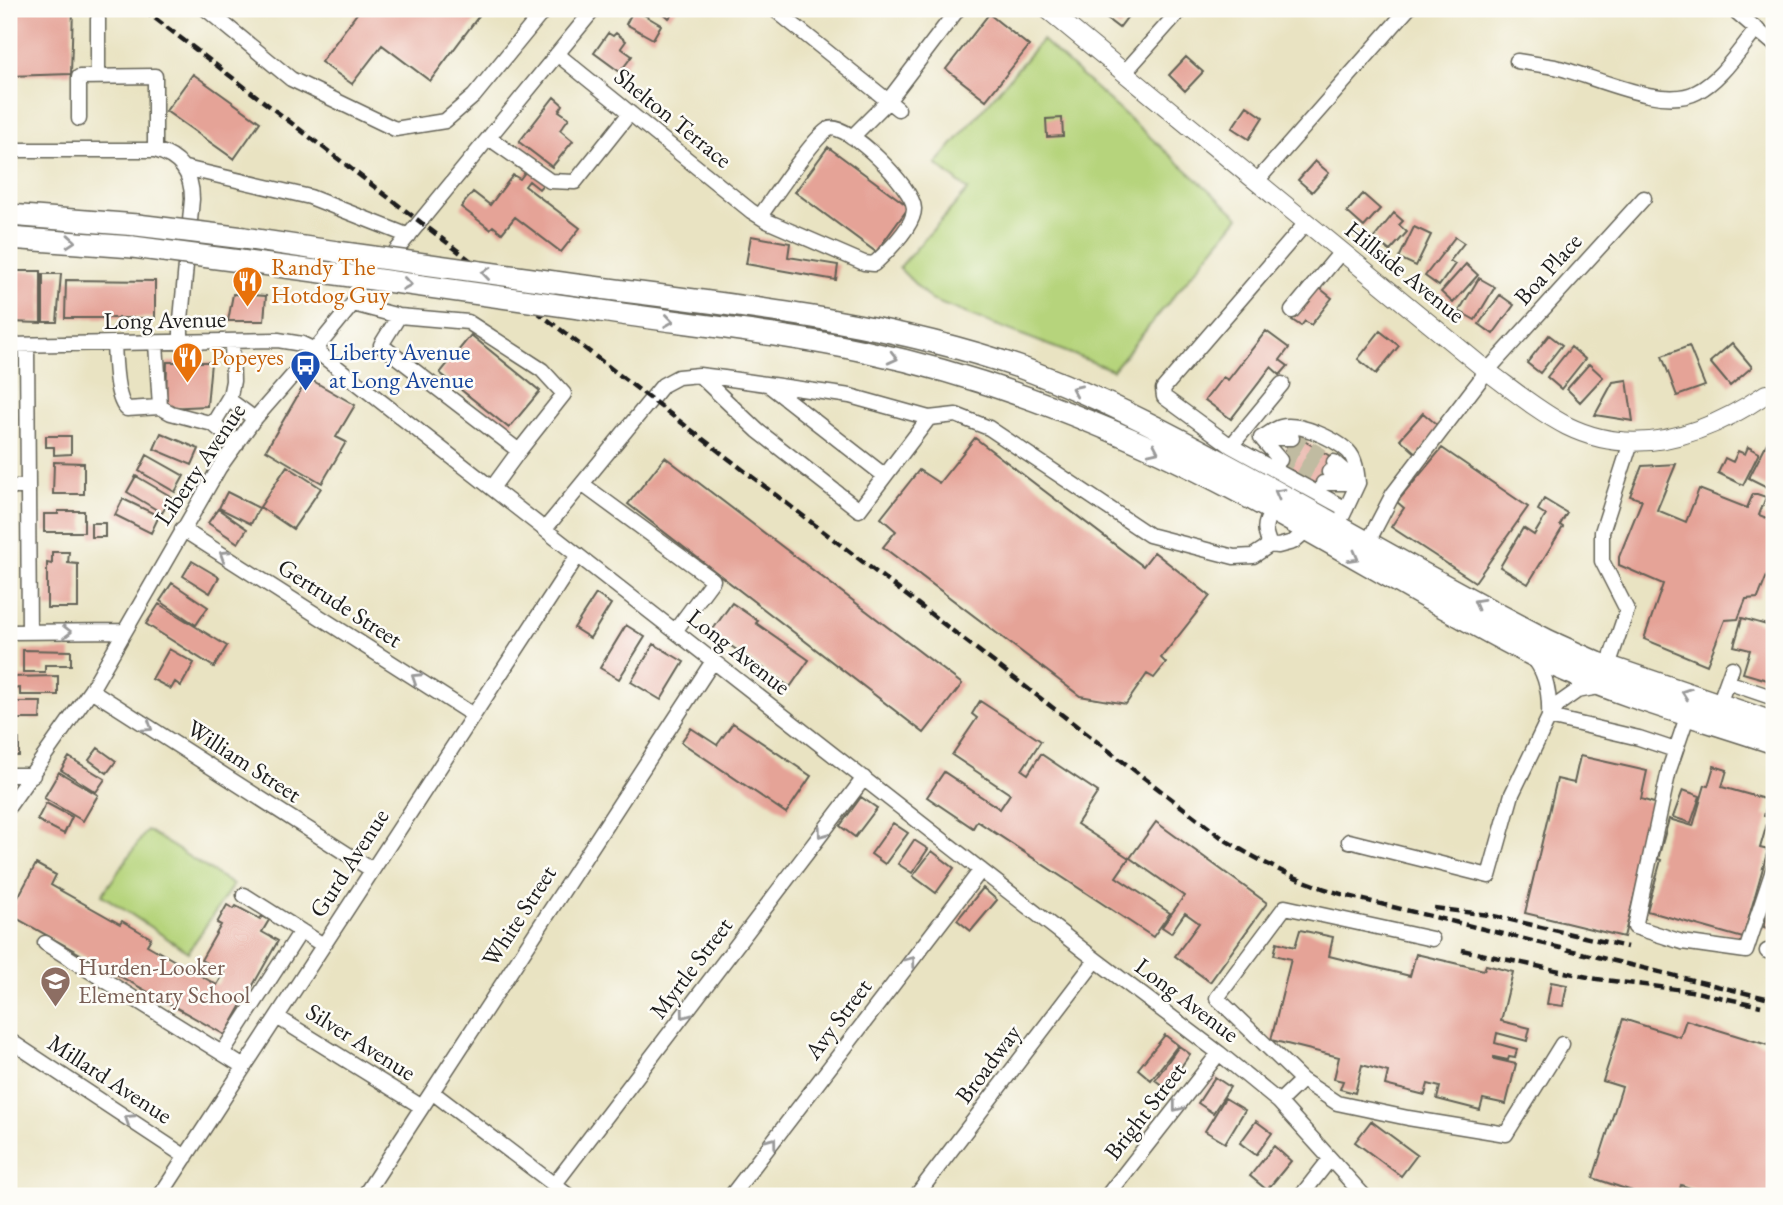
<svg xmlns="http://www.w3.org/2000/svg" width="1783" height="1205" font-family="'EB Garamond',serif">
  <rect width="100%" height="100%" fill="#fdfcf7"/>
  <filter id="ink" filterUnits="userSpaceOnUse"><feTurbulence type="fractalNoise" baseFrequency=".0143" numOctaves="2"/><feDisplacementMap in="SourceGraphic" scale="14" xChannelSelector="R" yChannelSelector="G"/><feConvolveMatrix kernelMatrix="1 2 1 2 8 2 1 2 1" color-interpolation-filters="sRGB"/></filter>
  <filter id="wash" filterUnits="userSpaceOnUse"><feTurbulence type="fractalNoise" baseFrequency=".00686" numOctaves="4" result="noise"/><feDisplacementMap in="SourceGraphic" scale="28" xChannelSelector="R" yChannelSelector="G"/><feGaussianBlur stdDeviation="1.57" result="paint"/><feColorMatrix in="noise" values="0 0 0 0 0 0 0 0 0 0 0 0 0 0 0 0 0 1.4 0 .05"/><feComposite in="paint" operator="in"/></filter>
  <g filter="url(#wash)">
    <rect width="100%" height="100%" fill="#e9e3c2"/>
    <path fill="#b6d47b" stroke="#69784c" stroke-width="2" d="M1042,40L1239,217L1113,370L931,300L899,268L968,190L936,164Z
      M147,830L233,885L188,952L102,895Z"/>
    <g id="blocks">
      <path fill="#e5a397" d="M9,9H73L71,74L9,76Z
        M354,9H484L430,81L382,45L352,84L321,62L358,12Z
        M634,9L661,25L653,39L626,24Z
        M659,9H677L669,18Z
        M1107,9H1129L1132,11L1119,28L1102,15Z
        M989,14L1029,46L986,100L946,69Z
        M608,33L613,36L616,33L626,41L621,48L632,56L620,72L594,53Z
        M1186,57L1203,72L1185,91L1169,75Z
        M193,74L260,122L234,159L166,111Z
        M554,97L563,105L559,111L569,118L560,130L573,141L552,167L519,142Z
        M1247,106L1263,117L1249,139L1232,128Z
        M1062,118L1063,136L1047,137L1046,119Z
        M828,147L909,207L876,252L795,192Z
        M1315,161L1329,173L1312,192L1298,180Z
        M529,167L547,180L539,189L529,181L525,186L580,228L561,252L515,217L502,233L493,226L490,229L461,207L473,192L490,205L513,175L520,179Z
        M1363,194L1380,209L1364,227L1347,212Z
        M1394,213L1403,221L1399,225L1407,232L1390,251L1374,238Z
        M1414,227L1431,235L1416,266L1399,258Z
        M751,236L790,243L788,257L838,265L836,280L746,264Z
        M1455,237L1464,243L1450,261L1455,264L1439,286L1425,276Z
        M1466,264L1478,275L1453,303L1441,292Z
        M9,271H41V323L9,322Z
        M43,274H61L57,322H43Z
        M1479,278L1495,287L1475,320L1459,311Z
        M66,280L155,281V318H65Z
        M1317,286L1332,298L1311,325L1305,321L1301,326L1292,320Z
        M233,294L266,296L264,321H228Z
        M1500,295L1514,305L1493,334L1479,324Z
        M1266,331L1289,348L1280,360L1288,366L1280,375L1271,367L1231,419L1205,400L1223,377L1228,380Z
        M1380,331L1399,346L1376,374L1358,359Z
        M471,335L540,391L509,428L440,373Z
        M1549,335L1562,345L1540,373L1527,363Z
        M1732,343L1752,367L1730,386L1710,362Z
        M1689,346L1705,386L1677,396L1662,356Z
        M1571,347L1585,359L1561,389L1547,377Z
        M167,362H211L207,406L166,408Z
        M1589,364L1603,377L1580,402L1567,389Z
        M308,378L355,405L336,437L346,442L322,483L266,450Z
        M1627,380L1633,421L1595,415L1613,382Z
        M1423,413L1441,428L1418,455L1400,439Z
        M161,433L199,449L192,465L154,449Z
        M1294,435L1335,459L1319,487L1278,462Z
        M46,436H71V454L54,455V447H46Z
        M975,438L1143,566L1154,552L1210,596L1161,658L1166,663L1154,678L1147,674L1126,704L1080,696L883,547L896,531L881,518L919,470L939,483Z
        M1769,439L1774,442V474L1767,487L1749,478Z
        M1748,447L1759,453L1743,485L1718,473L1725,458L1733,462L1738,451L1745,454Z
        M1442,448L1528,507L1475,582L1391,527L1404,508L1397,502Z
        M147,455L184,476L175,492L139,471Z
        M665,457L962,684L924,733L628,504Z
        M54,462L84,463V494H53Z
        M1676,464L1657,510L1686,522L1699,489L1747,508L1753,494H1757L1766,497L1759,515L1774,521V558L1758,598L1746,599L1738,619L1725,620L1707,665L1644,639L1663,584L1619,565V557L1642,500L1630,496L1642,466Z
        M287,466L321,488L293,529L260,507Z
        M136,476L172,497L162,513L127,492Z
        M227,492L259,508L251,524L219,508Z
        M123,499L159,516L151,533L115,515Z
        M1544,499L1567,513L1560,525L1563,527L1528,584L1500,567L1523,528L1534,535L1546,515L1538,510Z
        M218,509L247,529L238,543L208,523Z
        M58,511H84V532H44V514H58Z
        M91,523H105V537H91Z
        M52,552H69L68,563L78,564V608H47V563L52,564Z
        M192,561L219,577L210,593L183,576Z
        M172,583L208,607L196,625L160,601Z
        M596,594L611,604L590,638L574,628Z
        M732,603L758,621L756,623L809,660L790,687L711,632Z
        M159,604L227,646L214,667L146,624Z
        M1742,618L1774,627V682L1743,673L1750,650L1734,646Z
        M626,625L645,637L619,679L600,668Z
        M654,644L684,662L661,700L631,682Z
        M169,649L194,663L181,686L175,682L171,689L152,679Z
        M23,650L71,651V665H45V672H23Z
        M58,676V695H20V688L12,689V680H9V677Z
        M980,701L1041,741L1022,770L1028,774L1041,754L1098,792L1077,824L1129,858L1116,877L1170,913L1153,937L977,821L973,828L927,797L944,772L1000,809L1010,794L952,755L977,718L972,714Z
        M13,702H41L40,719H13Z
        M733,723L811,776L786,813L681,742L691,728L717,745Z
        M9,739H19V756H9Z
        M98,748L116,761L107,773L89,760Z
        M1580,756L1647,771L1641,799L1657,804L1624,937L1525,913L1557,779L1574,783Z
        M69,757L105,779L96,792L61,770Z
        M1714,766L1727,770L1722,787L1768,800L1764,816L1769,817L1760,848L1768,850L1743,938L1647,911L1661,860L1658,859L1669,819L1693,826L1705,785L1708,786Z
        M59,772L98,795L83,821L44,798Z
        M1683,790L1700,796L1691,823L1673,817Z
        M861,797L877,808L855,837L840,826Z
        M46,803L72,817L64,834L37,820Z
        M1156,822L1267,903L1210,982L1175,956L1199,923L1185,913L1171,933L1162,927L1184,896L1130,858Z
        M893,823L908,833L885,864L871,854Z
        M914,840L928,849L912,873L898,864Z
        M932,851L954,868L936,893L913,876Z
        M36,864L56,875L51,885L120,924L122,921L151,938L147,945L217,985L224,973L201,960L221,925L217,923L227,905L234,909L236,906L260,919L262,916L269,920L262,932L278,941L225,1035L9,914Z
        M983,888L997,900L971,931L957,920Z
        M1774,894V930L1764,927Z
        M1300,930L1333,937L1329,956L1410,976L1416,954L1484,970L1486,965L1513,972L1501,1021L1530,1028L1527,1041L1497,1033L1495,1043L1517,1049L1515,1058L1509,1057L1508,1060L1494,1057V1059L1516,1064L1506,1104L1483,1099L1480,1110L1437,1099L1440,1087L1428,1084L1425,1095L1385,1085L1388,1072L1362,1065L1355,1093L1340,1089L1343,1081L1334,1079L1339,1057L1271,1040L1291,959L1274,955L1277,942L1295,947Z
        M1551,982L1567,985L1563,1006L1547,1004Z
        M1623,1019L1680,1037L1686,1020L1774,1047V1196H1715L1681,1185L1678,1196H1631L1632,1191L1593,1178L1622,1087L1603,1081Z
        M1165,1035L1178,1045L1151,1080L1138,1069Z
        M1179,1046L1190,1054L1166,1088L1155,1080Z
        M1215,1077L1230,1087L1213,1113L1198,1103Z
        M1225,1098L1245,1110L1225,1143L1205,1131Z
        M1256,1121L1272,1133L1256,1155L1240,1143Z
        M1371,1121L1417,1155L1401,1176L1355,1142Z
        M1274,1146L1291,1161L1267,1190L1250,1176Z"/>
    </g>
  </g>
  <g filter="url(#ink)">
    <use href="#blocks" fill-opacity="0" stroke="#646256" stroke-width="2"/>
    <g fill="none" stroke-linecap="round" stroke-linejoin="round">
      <path stroke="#c0bba1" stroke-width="14" stroke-dasharray="14 7" stroke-linecap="butt" d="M1292,438L1334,462
        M1286,448L1329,472
        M1280,460L1323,483"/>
      <defs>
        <path id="minor" d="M206,9L291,79L395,129L445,121L474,96L545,9
          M774,9L898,109
          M1733,9L1774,44
          M557,54L751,211L767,221L864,263L874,264C887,252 914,226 914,209C915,189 847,121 829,129C815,135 772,200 760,216
          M1517,61C1530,63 1543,65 1555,67C1592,75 1662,111 1697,92C1722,79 1739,50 1757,29
          M1124,73L1181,9
          M98,76V19
          M79,119V77L155,76V150
          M852,137L888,101L958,9
          M489,138L550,181L575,182L630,113
          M9,150H155C180,157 192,173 192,199L181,320V343
          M185,168L310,197L409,236
          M1256,182L1408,9
          M1306,223L1174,376L1163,389L1164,397L1231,446L1346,509
          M353,304L399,316L468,322L542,370L564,394L519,451
          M1292,311L1341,252
          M399,316L381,345L519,451L492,488
          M232,341L233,381L230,396L213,424L237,444
          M156,343L160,407L171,413L213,424
          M114,344C115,359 115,399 127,409L160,407
          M9,345L278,340L302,344L315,350L1096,960L1219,1053L1279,1102L1364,1196
          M27,345L29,632
          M771,387L885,476
          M228,399L255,419
          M929,418L956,415L989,428L1149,535L1234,557L1253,556L1270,545L1278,546L1293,542L1306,531
          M1261,438C1267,435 1274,429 1281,427C1299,422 1335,439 1348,451C1356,459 1357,473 1358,483
          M1261,438H1292
          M1266,440L1261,438L1280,460
          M1231,446L1282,384
          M1334,462L1358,483L1343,515
          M1323,483H1358L1329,472
          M582,484L713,580L675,631
          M9,487H28
          M182,529L473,715
          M545,529L663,385L678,377L699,375L724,378L850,396L929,418L859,510L758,431L699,375
          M1368,542L1393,494L1487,371L1644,198
          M1270,545C1264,531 1263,524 1272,512
          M9,632L125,631
          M1532,656C1547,673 1550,695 1549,717
          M1608,666L1627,610L1602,561V532L1631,442
          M1727,682L1774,698
          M91,690L372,870
          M1719,704L1732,668
          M1688,714L1669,770L1635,927L1682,942L1746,951L1774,867
          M1549,717L1639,738L1675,750
          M9,775H33
          M9,806L91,690L219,468L252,422L315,350L594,9
          M1349,841L1489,876L1512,794L1549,717L1560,703L1577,691L1599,687
          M244,895L323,945
          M45,943L244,1067
          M1767,951L1774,953
          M277,1017L422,1107
          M9,1040L186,1157
          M222,1053L301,931
          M1302,1080L1337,1103L1408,1118L1506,1134L1562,1044
          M432,1092L569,1196
          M1279,1102L1302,1080L1217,998L1285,907L1432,939
          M554,1185L864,778
          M160,1196L578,555
          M364,1196L713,661
          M731,1196L981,870
          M916,1196L1096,960
          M1107,1196L1219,1053
          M1301,1196L1330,1159"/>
        <path id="major" d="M1047,9L1487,371C1513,390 1538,411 1567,426C1636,460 1707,434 1766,394L1774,395"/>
        <path id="highway" d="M9,215L137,225
          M9,238L133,247
          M244,238L337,252
          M240,261L315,271
          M554,282C708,303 872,316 1019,367C1105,398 1186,442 1266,486C1360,538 1453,592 1549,641L1598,663L1774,723
          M601,311C689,324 778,333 864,351C945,368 1024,394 1100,426C1215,473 1322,539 1430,600C1473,623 1515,648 1559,668C1628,699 1703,719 1774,743"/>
      </defs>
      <use href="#minor" stroke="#646256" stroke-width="17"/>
      <use href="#major" stroke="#646256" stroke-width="20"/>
      <use href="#highway" stroke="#646256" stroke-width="24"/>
      <use href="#minor" stroke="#fff" stroke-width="14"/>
      <use href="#major" stroke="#fff" stroke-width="18"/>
      <use href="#highway" stroke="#fff" stroke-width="21"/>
      <path stroke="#1c1c1c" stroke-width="4.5" stroke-dasharray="10 5" stroke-linecap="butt" d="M143,9L1225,840C1266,865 1302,883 1348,896L1774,1000
        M1434,908L1489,915L1627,947
        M1462,950L1597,979L1691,991L1761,1006"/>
      <defs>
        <path id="highway-bridge" d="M137,225L244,238
          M133,247L240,261
          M337,252L554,282
          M315,271L601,311"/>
      </defs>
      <use href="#highway-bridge" stroke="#646256" stroke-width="24" stroke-linecap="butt"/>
      <use href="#highway-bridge" stroke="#fff" stroke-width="21"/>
    </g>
    <defs><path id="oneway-chevron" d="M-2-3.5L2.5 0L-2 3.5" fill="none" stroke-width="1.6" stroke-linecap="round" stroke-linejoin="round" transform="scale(1.75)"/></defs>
    <g stroke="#999">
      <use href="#oneway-chevron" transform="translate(71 241) rotate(4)"/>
      <use href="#oneway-chevron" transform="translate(486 273) rotate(-172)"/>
      <use href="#oneway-chevron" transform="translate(407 284) rotate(8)"/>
      <use href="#oneway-chevron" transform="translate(669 321) rotate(8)"/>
      <use href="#oneway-chevron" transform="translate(893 358) rotate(14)"/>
      <use href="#oneway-chevron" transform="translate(1076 390) rotate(-156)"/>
      <use href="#oneway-chevron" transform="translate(1154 450) rotate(25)"/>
      <use href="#oneway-chevron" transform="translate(1279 493) rotate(-151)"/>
      <use href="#oneway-chevron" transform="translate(224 555) rotate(-147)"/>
      <use href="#oneway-chevron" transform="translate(1354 557) rotate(29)"/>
      <use href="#oneway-chevron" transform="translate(1478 603) rotate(-151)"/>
      <use href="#oneway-chevron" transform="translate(67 632)"/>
      <use href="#oneway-chevron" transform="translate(416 678) rotate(-147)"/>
      <use href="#oneway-chevron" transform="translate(1686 693) rotate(-161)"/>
      <use href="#oneway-chevron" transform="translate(148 727) rotate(33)"/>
      <use href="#oneway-chevron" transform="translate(822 833) rotate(127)"/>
      <use href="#oneway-chevron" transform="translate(911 961) rotate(-53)"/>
      <use href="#oneway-chevron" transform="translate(685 1014) rotate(127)"/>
      <use href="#oneway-chevron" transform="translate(1177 1107) rotate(128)"/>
      <use href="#oneway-chevron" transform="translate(129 1119) rotate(-147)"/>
      <use href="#oneway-chevron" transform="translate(772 1142) rotate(-53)"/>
    </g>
  </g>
  <defs>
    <symbol id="restaurant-pin" viewBox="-11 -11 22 30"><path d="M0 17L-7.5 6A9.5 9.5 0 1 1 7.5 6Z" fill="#e8710a" stroke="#fdfcf7"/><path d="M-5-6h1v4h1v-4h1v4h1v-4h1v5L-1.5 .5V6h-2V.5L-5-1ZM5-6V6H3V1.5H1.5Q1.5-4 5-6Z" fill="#fff"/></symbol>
    <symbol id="bus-pin" viewBox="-11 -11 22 30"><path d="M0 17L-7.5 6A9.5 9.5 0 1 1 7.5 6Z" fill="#1a4fb4" stroke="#fdfcf7"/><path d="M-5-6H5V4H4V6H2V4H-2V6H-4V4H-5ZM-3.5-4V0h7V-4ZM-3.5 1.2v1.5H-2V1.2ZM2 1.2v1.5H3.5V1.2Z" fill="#fff"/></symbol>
    <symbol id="school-pin" viewBox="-11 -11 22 30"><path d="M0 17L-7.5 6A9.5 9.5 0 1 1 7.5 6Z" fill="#8d6e63" stroke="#fdfcf7"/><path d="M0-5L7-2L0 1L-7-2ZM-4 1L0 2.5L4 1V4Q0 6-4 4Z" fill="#fff"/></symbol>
  </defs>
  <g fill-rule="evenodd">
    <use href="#restaurant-pin" x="230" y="264" width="35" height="47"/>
    <use href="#restaurant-pin" x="170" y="340" width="35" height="47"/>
    <use href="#bus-pin" x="288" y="348" width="35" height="47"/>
    <use href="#school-pin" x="38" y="964" width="35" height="47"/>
  </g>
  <g text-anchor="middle" stroke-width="5" stroke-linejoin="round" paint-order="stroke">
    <g font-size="24" fill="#1c1c1c" stroke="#fdfcf7">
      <text transform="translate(673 118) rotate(39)" y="8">Shelton Terrace</text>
      <text transform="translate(1548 269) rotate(-48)" y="8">Boa Place</text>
      <text transform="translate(1405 272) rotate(39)" y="8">Hillside Avenue</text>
      <text transform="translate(165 320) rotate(-1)" y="8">Long Avenue</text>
      <text transform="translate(200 464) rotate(-56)" y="8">Liberty Avenue</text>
      <text transform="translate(340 603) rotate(33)" y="8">Gertrude Street</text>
      <text transform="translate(739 652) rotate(38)" y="8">Long Avenue</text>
      <text transform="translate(244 761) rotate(33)" y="8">William Street</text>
      <text transform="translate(349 863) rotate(-57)" y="8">Gurd Avenue</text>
      <text transform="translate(519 916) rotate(-57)" y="8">White Street</text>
      <text transform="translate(691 968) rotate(-53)" y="8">Myrtle Street</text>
      <text transform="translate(1187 1000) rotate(37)" y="8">Long Avenue</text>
      <text transform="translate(838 1019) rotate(-53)" y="8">Avy Street</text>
      <text transform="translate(361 1042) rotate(32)" y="8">Silver Avenue</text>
      <text transform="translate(988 1064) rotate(-53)" y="8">Broadway</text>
      <text transform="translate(110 1079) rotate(33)" y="8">Millard Avenue</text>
      <text transform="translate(1145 1111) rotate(-52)" y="8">Bright Street</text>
    </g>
    <g font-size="24" fill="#c56008" stroke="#fdfcf7" text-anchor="start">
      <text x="271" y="275">Randy The<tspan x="271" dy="28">Hotdog Guy</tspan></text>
      <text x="211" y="365">Popeyes</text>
    </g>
    <g font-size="24" fill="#164399" stroke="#fdfcf7" text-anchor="start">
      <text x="329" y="360">Liberty Avenue<tspan x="329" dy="28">at Long Avenue</tspan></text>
    </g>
    <g font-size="24" fill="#785e54" stroke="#fdfcf7" text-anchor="start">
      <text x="78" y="975">Hurden-Looker<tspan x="78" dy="28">Elementary School</tspan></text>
    </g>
  </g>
  <rect width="1783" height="1205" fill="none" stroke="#fdfcf7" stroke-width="35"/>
</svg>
